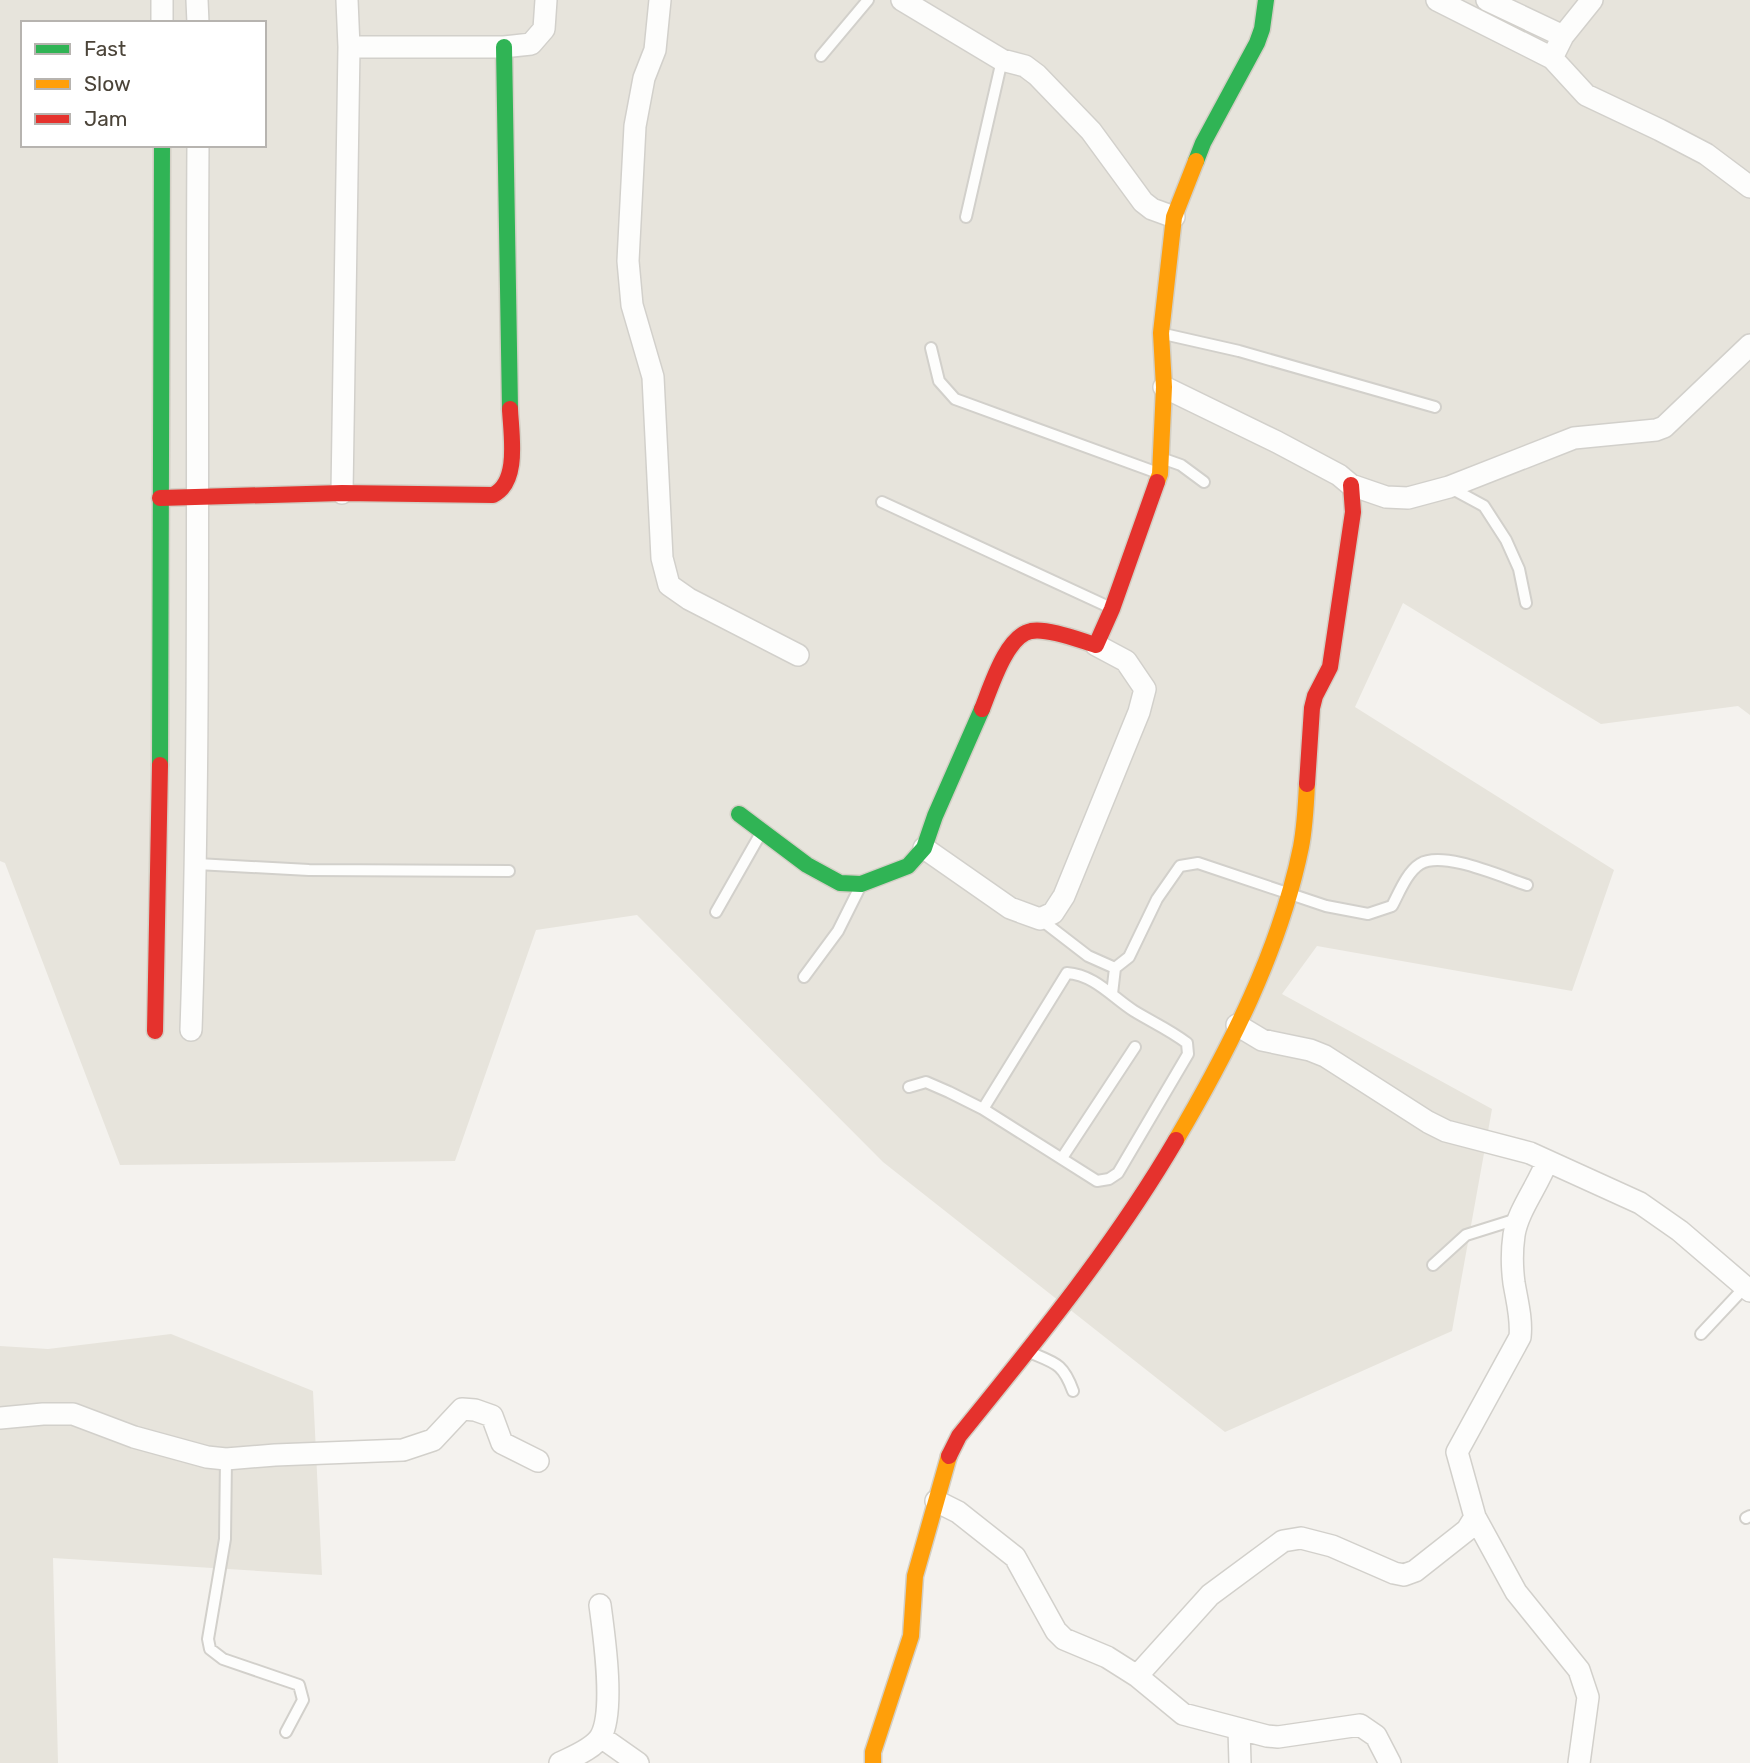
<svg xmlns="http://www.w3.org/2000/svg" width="1750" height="1763" font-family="Rubik,sans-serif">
  <rect width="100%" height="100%" fill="#f4f2ee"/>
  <path fill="#e7e4dc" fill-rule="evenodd" d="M0,0H1750V715L1738,706L1601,724L1403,603L1355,707L1614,870L1572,991L1317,946L1282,994L1492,1109L1452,1331L1225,1432L883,1162L637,915L536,930L455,1161L120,1165L5,863L0,861ZM23,23H264V145H23Z
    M171,1334L313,1391L322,1575L53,1558L58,1763H0V1346L48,1349Z"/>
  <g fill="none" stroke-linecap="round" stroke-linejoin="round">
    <defs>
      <path id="lane" d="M821,56L868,0
        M966,217L1002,60
        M1164,334L1239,351L1435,407
        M931,348L939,381L955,399L1158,473
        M1164,459L1181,465L1204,482
        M1449,487L1484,506L1506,540L1519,569L1526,603
        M882,502L1109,607
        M197,864L309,870L509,871
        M716,912L761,833
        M1040,919L1088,956L1115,968L1129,957L1157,899L1180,866L1198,863L1326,906L1368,914L1392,906C1399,893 1407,872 1420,864C1443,850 1502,877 1527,885
        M804,977L838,931L860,887
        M1112,994L1115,968
        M909,1087L926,1082L949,1092L983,1109L1097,1181L1109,1179L1118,1173L1188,1054L1187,1043C1170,1030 1152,1022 1134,1011C1112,997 1095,975 1067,973L983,1109
        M1062,1158L1135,1047
        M1433,1265L1466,1235L1517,1219
        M1701,1334L1745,1287
        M1029,1352C1055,1363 1063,1363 1073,1391
        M226,1459L225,1539L208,1639L210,1649L223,1659L299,1685L303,1700L286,1732
        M1746,1518L1750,1516"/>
      <path id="street" d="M197,0L198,23
        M660,0L655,50L644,78L635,126L628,261L632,305L653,377L662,558L669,585L689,599L798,655
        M902,0L1002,60L1025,66L1037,75L1091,131L1143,202L1152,209L1174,217
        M1437,0L1552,58
        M1487,0L1563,36
        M1592,0L1563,36L1552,58L1586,95L1660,130L1706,154L1750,187
        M162,23V0
        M349,47H504L531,44L544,29L546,0
        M1164,387L1277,442L1339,475L1351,485L1386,497L1408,498L1449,487L1574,438L1656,430L1664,427L1750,345
        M342,493L349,47L347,0
        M924,848L1010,908L1040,919L1053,913L1064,896L1139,712L1145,689L1126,661L1096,645
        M1237,1025L1262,1040L1310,1050L1325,1056L1428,1122L1446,1131L1530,1153L1640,1203L1680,1231L1750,1291
        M191,1030C201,735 196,440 198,145
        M1547,1161C1538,1186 1518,1210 1514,1235C1512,1249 1512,1268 1514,1283C1517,1301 1522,1319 1520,1337L1457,1452L1475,1517L1516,1592L1579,1670L1588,1697L1579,1763
        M0,1418L43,1414H73L134,1437L207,1457L226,1459L275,1455L403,1450L433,1440L462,1409L475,1410L492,1416L502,1443L538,1461
        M936,1501L958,1512L1015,1557L1056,1631L1064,1639L1107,1657L1137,1676L1183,1714L1267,1736L1278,1737L1360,1725L1376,1736L1390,1763
        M1137,1676L1210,1595L1283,1541L1301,1538L1332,1546L1394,1573L1404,1575L1415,1571L1467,1530L1475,1517
        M1239,1729L1240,1763
        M601,1737L638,1763
        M560,1763C572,1757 594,1749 601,1736C615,1710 604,1635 600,1605"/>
      <path id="fast" d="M504,47L510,409
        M1196,161L1203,143L1257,43L1262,29L1266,0
        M160,765L162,145
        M739,814L807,865L840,883L861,884L908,866L924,848L935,816L982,709"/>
      <path id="slow" d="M1157,482L1160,474L1164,387L1161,333L1174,217L1196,161
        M1176,1140C1229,1050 1280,950 1301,847C1305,826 1306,805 1307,784
        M873,1763V1752L911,1636L915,1576L949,1456"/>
      <path id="jam" d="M160,498L342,493L493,495C520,482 511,434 510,409
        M982,709C991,687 1006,636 1031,631C1048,628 1079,640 1096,645L1112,609L1157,482
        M1307,784L1312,708L1315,696L1330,667L1353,512L1351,485
        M155,1031L160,765
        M949,1456L959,1436C1036,1341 1114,1246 1176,1140"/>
    </defs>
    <use href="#lane" stroke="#d2d0cb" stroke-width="14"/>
    <use href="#street" stroke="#d2d0cb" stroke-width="24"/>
    <use href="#fast" stroke="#d3cfc5" stroke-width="19"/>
    <use href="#slow" stroke="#d3cfc5" stroke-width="19"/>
    <use href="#jam" stroke="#d3cfc5" stroke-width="19"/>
    <use href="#lane" stroke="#fdfdfc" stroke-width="10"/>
    <use href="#street" stroke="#fdfdfc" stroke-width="21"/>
    <use href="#fast" stroke="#30b455" stroke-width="16"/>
    <use href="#slow" stroke="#ff9f0a" stroke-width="16"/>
    <use href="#jam" stroke="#e5322d" stroke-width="16"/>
  </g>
  <rect x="21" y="21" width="245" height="126" fill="#ffffff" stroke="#b7b4b0" stroke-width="2"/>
  <rect x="35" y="44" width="35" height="10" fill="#30b455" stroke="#b7b4b0" stroke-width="2"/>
  <text x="84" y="56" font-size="21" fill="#4b4439">Fast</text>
  <rect x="35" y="79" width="35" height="10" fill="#ff9f0a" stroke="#b7b4b0" stroke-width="2"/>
  <text x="84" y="91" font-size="21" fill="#4b4439">Slow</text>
  <rect x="35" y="114" width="35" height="10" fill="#e5322d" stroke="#b7b4b0" stroke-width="2"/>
  <text x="84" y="126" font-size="21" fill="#4b4439">Jam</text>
</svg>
